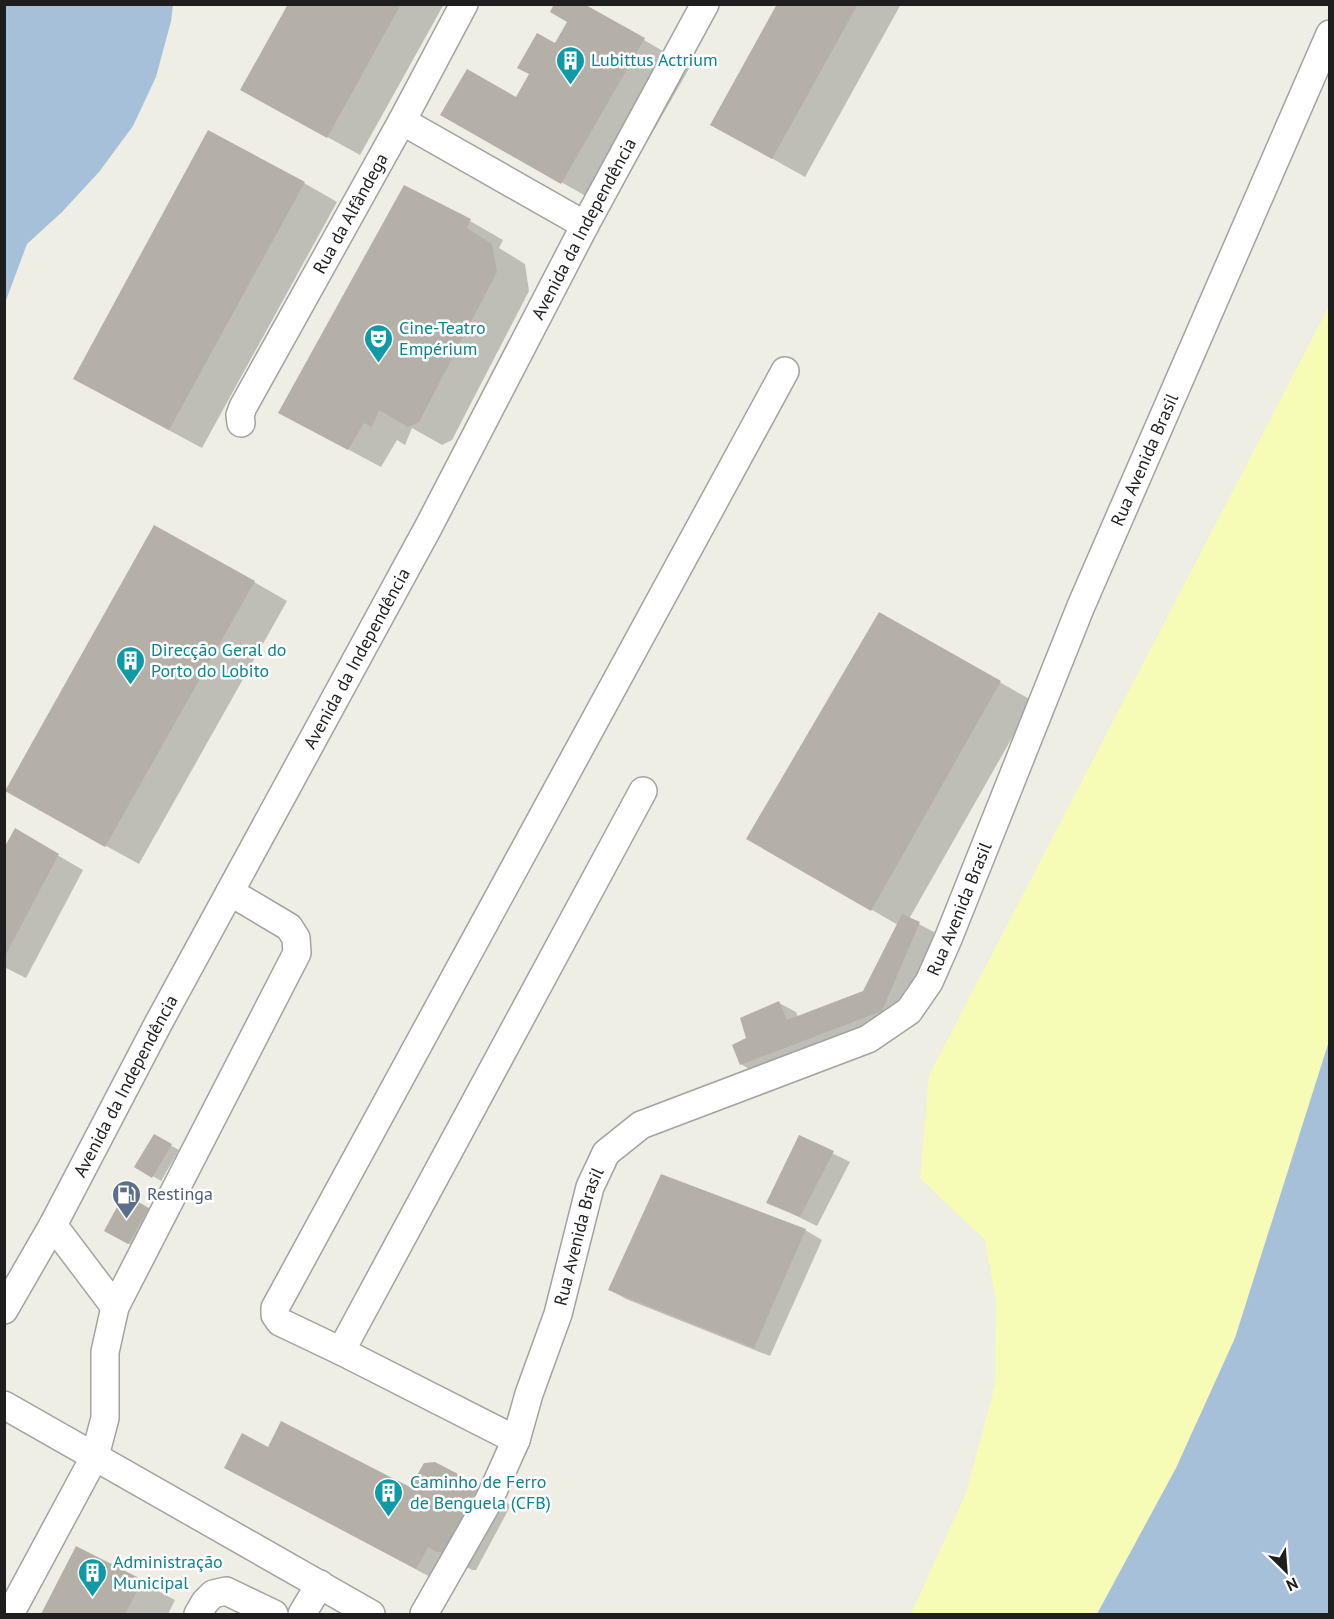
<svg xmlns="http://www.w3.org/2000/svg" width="1334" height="1619" font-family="'PT Sans',sans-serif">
  <rect width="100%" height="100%" fill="#eeeee4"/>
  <path fill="#f6fbb5" d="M1329,306V1041L1235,1338L1176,1468L1097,1614H911L966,1493L995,1385L996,1301L985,1240L920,1178L929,1075Z"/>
  <path fill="#a7c0da" d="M5,4L173,5L171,21L156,77L133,126L99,172L62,212L27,244L5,303Z
    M1329,1041V1614H1097L1176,1468L1235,1338Z"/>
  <path fill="#0003" d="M290,4H444L360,155L275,108Z
    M779,4H901L805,177L745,143Z
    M644,40L690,67L609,209L488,141L556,45Z
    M304,183L337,202L202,448L107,397Z
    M470,221L503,240L499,248L525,264L529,291L452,440L442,445L412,428L405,445L397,440L381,467L280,413Z
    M254,582L287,601L139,864L39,809Z
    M879,614L1033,701L909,919L936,933L898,1021L757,1074L741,1064L748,1038L779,1003L796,1012L798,1017L864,992L898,925L748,838Z
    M16,831L83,870L26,978L4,967V851Z
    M154,1136L179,1150L161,1181L136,1166Z
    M800,1137L850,1162L817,1226L768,1202Z
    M125,1196L164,1218L145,1253L106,1231Z
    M805,1230L822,1240L770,1356L626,1299L610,1290Z
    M269,1449L411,1489L478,1487L511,1505L476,1570H472L461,1564L449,1587L226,1468Z
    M77,1548L175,1600L168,1614H43Z"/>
  <path fill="#b4b0a7" d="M288,4H401L327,138L240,90Z
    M554,4H584L645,38L561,184L440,115L467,69L516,97L529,74L517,68L537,33L555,43L567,22L550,12Z
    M777,4H858L772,159L710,125Z
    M208,130L305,182L169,430L73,379Z
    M404,185L471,219L467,228L492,244L497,272L419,422L408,427L379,410L372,427L364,423L348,450L278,413Z
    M154,525L255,581L105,847L5,791Z
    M879,612L1001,681L871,911L746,839Z
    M15,828L59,854L4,958V848Z
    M902,914L920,922L882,1011L740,1065L732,1045L746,1038L740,1018L779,1001L787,1020L863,991Z
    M154,1134L172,1144L152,1178L134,1167Z
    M799,1135L834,1151L800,1217L766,1203Z
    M661,1174L806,1229L754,1348L608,1290Z
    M124,1194L149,1208L128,1244L104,1231Z
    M281,1421L410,1487L424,1463L435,1462L479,1485L443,1552H437L428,1547L416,1569L224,1468L242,1433L268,1447Z
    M76,1546L143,1580L125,1614H41Z"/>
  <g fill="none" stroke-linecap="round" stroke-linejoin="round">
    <defs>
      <g id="minor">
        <path d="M402,121L585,225"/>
        <path id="s1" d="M241,423L240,415L243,407L402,121L464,4"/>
        <path d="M643,791L341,1351L280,1322L275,1315V1308L785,371"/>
        <path d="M53,1225L115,1307"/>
        <path id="s2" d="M4,1310L53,1225L158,1024L429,526L585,225L705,4"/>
        <path d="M341,1351L516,1440"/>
        <path d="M4,1405L371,1614"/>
        <path d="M10,1614L95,1456L105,1418V1352L115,1307L297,953L296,938L289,927L230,892"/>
        <path d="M198,1614L205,1602L213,1594L226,1591L274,1614"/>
        <path d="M302,1614L320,1584"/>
        <path id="s3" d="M424,1614L489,1500L516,1440L529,1394L558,1314L590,1187L606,1153L641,1125L868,1039L909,1011L929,982L948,939L1081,606L1330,34"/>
      </g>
    </defs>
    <use href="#minor" stroke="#a2a2a2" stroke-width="30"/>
    <use href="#minor" stroke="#fff" stroke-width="27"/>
  </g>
  <defs>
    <symbol id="building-pin" viewBox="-11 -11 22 30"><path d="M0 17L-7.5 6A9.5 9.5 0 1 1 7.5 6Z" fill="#0f9aa8" stroke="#fff"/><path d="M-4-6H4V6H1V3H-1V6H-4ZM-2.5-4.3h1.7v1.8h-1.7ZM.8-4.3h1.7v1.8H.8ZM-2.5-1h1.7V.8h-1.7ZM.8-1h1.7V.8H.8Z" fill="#fff"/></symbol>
    <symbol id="theatre-pin" viewBox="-11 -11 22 30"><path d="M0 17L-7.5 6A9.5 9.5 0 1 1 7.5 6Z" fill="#0f9aa8" stroke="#fff"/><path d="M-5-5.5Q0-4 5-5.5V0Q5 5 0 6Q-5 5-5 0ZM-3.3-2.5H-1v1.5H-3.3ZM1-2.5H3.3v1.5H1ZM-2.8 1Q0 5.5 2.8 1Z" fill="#fff"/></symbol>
    <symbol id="fuel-pin" viewBox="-11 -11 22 30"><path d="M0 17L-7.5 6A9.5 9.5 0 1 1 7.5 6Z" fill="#5c6f8a" stroke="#fff"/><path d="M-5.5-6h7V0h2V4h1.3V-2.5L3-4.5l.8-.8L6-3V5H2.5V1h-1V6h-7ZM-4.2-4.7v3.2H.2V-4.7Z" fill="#fff"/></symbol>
  </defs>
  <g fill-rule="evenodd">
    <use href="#building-pin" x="554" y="44" width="33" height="45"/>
    <use href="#theatre-pin" x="362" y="322" width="33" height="45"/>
    <use href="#building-pin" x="114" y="644" width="33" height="45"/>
    <use href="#fuel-pin" x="110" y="1178" width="33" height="45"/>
    <use href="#building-pin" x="372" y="1476" width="33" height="45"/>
    <use href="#building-pin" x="76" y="1556" width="33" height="45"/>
  </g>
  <g text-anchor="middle" stroke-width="5" stroke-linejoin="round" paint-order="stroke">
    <g font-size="18" fill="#0d838f" stroke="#fff" text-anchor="start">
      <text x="591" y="66">Lubittus Actrium</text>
      <text x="399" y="334">Cine-Teatro<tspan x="399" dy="21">Empérium</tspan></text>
      <text x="151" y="656">Direcção Geral do<tspan x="151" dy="21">Porto do Lobito</tspan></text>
      <text x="410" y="1488">Caminho de Ferro<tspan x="410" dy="21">de Benguela (CFB)</tspan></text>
      <text x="113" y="1568">Administração<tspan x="113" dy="21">Municipal</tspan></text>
    </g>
    <g font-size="18" fill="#1e1e1e" stroke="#fff">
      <text dy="6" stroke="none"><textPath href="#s1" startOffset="238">Rua da Alfândega</textPath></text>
      <text dy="6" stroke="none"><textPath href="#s2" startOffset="1227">Avenida da Independência</textPath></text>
      <text dy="6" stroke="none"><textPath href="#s3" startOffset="1436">Rua Avenida Brasil</textPath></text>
      <text dy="6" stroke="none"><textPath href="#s2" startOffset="741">Avenida da Independência</textPath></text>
      <text dy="6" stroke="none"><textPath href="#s3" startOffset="950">Rua Avenida Brasil</textPath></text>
      <text dy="6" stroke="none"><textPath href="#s2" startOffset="255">Avenida da Independência</textPath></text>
      <text dy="6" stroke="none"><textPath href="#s3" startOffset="410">Rua Avenida Brasil</textPath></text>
    </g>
    <g font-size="18" fill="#4e5e75" stroke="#fff" text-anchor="start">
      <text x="147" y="1200">Restinga</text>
    </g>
  </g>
  <rect width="1334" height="1619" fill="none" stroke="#1e1e1e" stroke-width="12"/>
  <g transform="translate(1286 1571) rotate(155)" stroke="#ffffff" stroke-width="4.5" paint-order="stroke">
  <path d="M0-4.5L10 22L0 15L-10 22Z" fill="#1e1e1e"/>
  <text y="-9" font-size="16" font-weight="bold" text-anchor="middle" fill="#1e1e1e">N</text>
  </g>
</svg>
